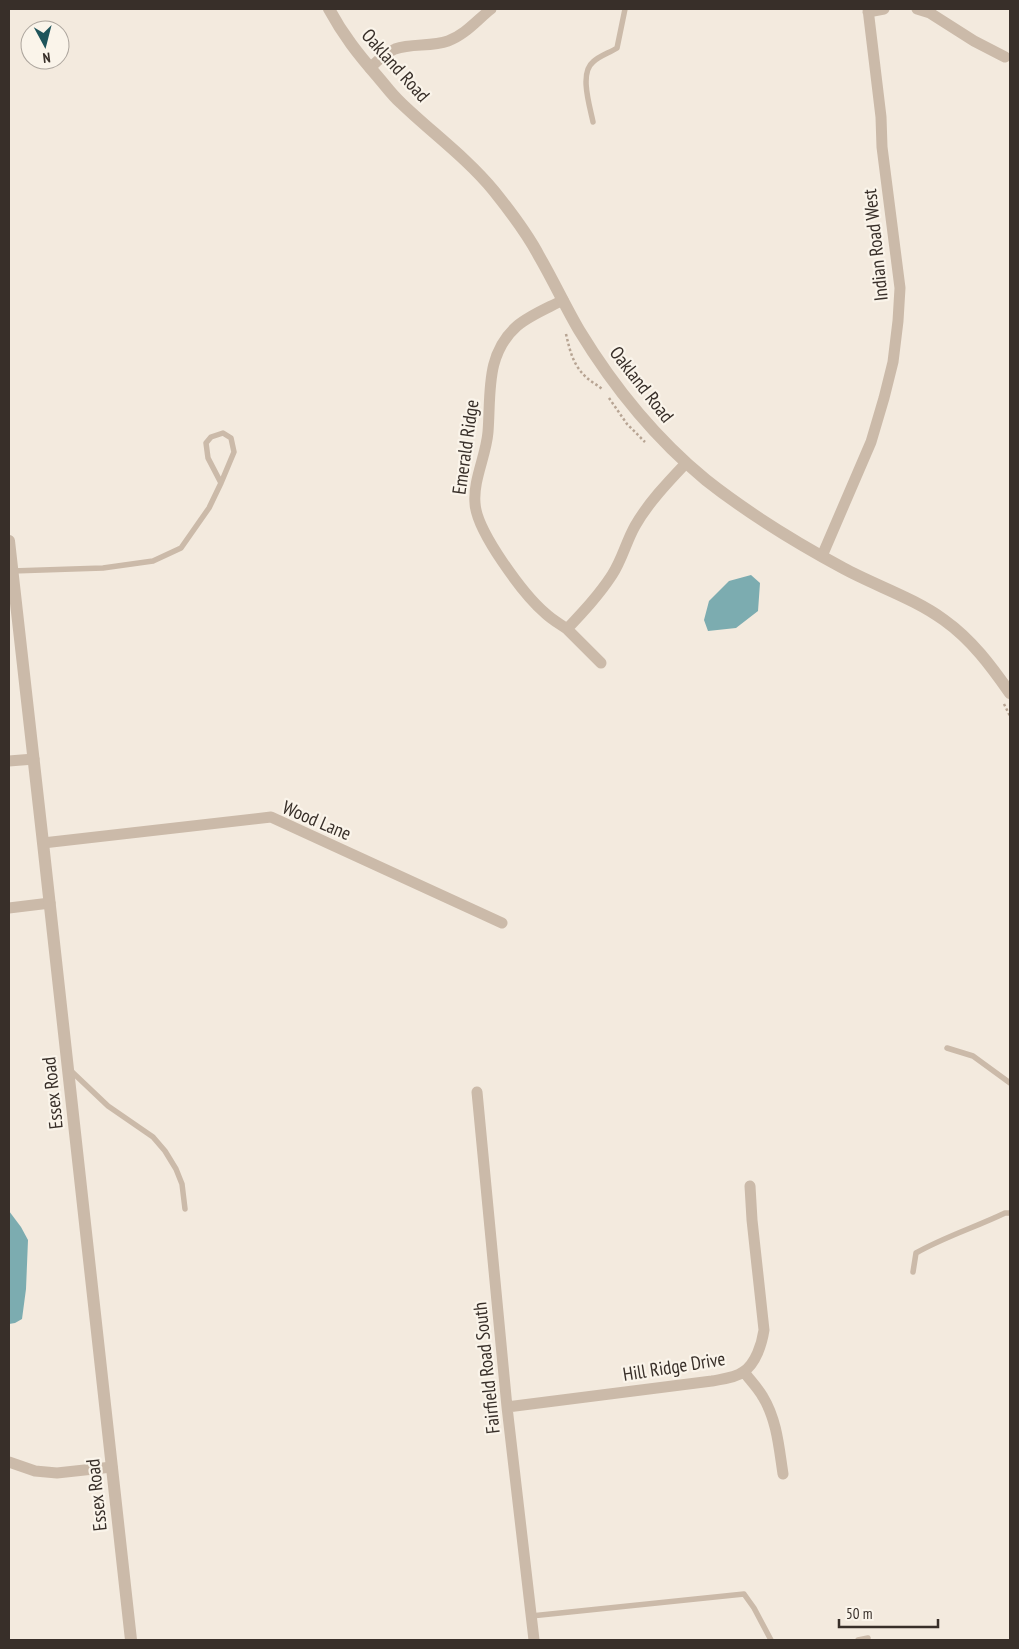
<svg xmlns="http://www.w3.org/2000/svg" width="1019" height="1649" font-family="'PT Sans Narrow',sans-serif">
  <rect width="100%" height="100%" fill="#f3eade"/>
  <path fill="#7cacb0" d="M751,575L760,583L758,611L736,628L708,631L704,620L709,601L729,581Z
    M9,1211L21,1227L28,1240L26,1289L22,1319L15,1323L9,1324Z"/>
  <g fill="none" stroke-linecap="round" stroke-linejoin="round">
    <path stroke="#b7a493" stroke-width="2.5" stroke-dasharray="2.5 2.5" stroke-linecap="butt" d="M566,334C570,351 573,365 586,377C591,382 598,385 603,390
      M609,398L627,424L645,442
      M1004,704L1010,716"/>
    <path stroke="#cbbaa9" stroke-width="5.5" d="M593,122C590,107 579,73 593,62C599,56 609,53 617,48L625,9
      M12,571L103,568L153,561L181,548L209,508L221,483L208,458L206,443L211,437L223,433L231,438L234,452L221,483
      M947,1048L973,1056L1010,1083
      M69,1069L108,1106L153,1137L165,1151L176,1169L182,1184L185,1209
      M913,1272L916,1253C944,1237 976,1227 1005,1213H1010
      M531,1616L744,1594L754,1608L771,1640
      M858,1640L868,1638"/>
    <path stroke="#cbbaa9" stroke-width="11" d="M917,9L930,13L974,41L1005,57
      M868,12L884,9
      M370,68C377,61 385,53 395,49C412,43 431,47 448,41C465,35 477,20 491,9
      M563,300C548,308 530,315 517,326C485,354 491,394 488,432C486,456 473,480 475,503C476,531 524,595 545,613C551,619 560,624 567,629C583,612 599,595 612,575C622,560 626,542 635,526C648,503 668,482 686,463
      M822,556L871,442L884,398L893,362L898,321L900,288L882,147L881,117L868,9
      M567,629L601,663
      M9,761L34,759
      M43,843L271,817L502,923
      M9,908L50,903
      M477,1092L507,1407L534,1640
      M744,1372C750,1380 758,1388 763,1397C777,1420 779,1448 783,1474
      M507,1407L712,1381C722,1379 735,1378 743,1372C756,1364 762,1343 764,1330L752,1220L750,1186
      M9,1462L35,1471L57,1473L112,1467"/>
    <path stroke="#cbbaa9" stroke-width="12" d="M329,9C343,35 358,54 378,77C385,85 392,95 401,103C431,132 467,158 494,191C510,211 527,233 539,256C553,280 565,306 579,330C613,386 655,438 706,480C749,514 795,542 843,568C876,586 914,598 944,620C972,640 991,666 1010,693
      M9,541L43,843L131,1640"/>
  </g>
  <g text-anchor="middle" stroke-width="4.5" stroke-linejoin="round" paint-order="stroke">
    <g font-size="19" fill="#382f29" stroke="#faf4ea">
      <text transform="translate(396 65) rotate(48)" y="7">Oakland Road</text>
      <text transform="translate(875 245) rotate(-96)" y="7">Indian Road West</text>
      <text transform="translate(642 384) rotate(52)" y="7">Oakland Road</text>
      <text transform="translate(465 447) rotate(-82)" y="7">Emerald Ridge</text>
      <text transform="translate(317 820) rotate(23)" y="7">Wood Lane</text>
      <text transform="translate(52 1093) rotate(-96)" y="7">Essex Road</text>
      <text transform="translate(674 1366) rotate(-9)" y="7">Hill Ridge Drive</text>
      <text transform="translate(486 1368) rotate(-96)" y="7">Fairfield Road South</text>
      <text transform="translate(96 1495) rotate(-96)" y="7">Essex Road</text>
    </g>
  </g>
  <rect width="1019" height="1649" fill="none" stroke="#382f29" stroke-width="20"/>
  <g transform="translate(45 45) rotate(173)"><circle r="24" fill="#faf4ea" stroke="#aca59d"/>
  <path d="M0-4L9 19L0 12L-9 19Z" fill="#1e545b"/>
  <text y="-8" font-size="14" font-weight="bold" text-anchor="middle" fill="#382f29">N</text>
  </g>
  <path d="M839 1619v8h99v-8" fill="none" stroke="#382f29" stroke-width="2.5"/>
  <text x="846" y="1619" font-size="15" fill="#382f29" stroke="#faf4ea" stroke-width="4" paint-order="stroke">50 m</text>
</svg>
